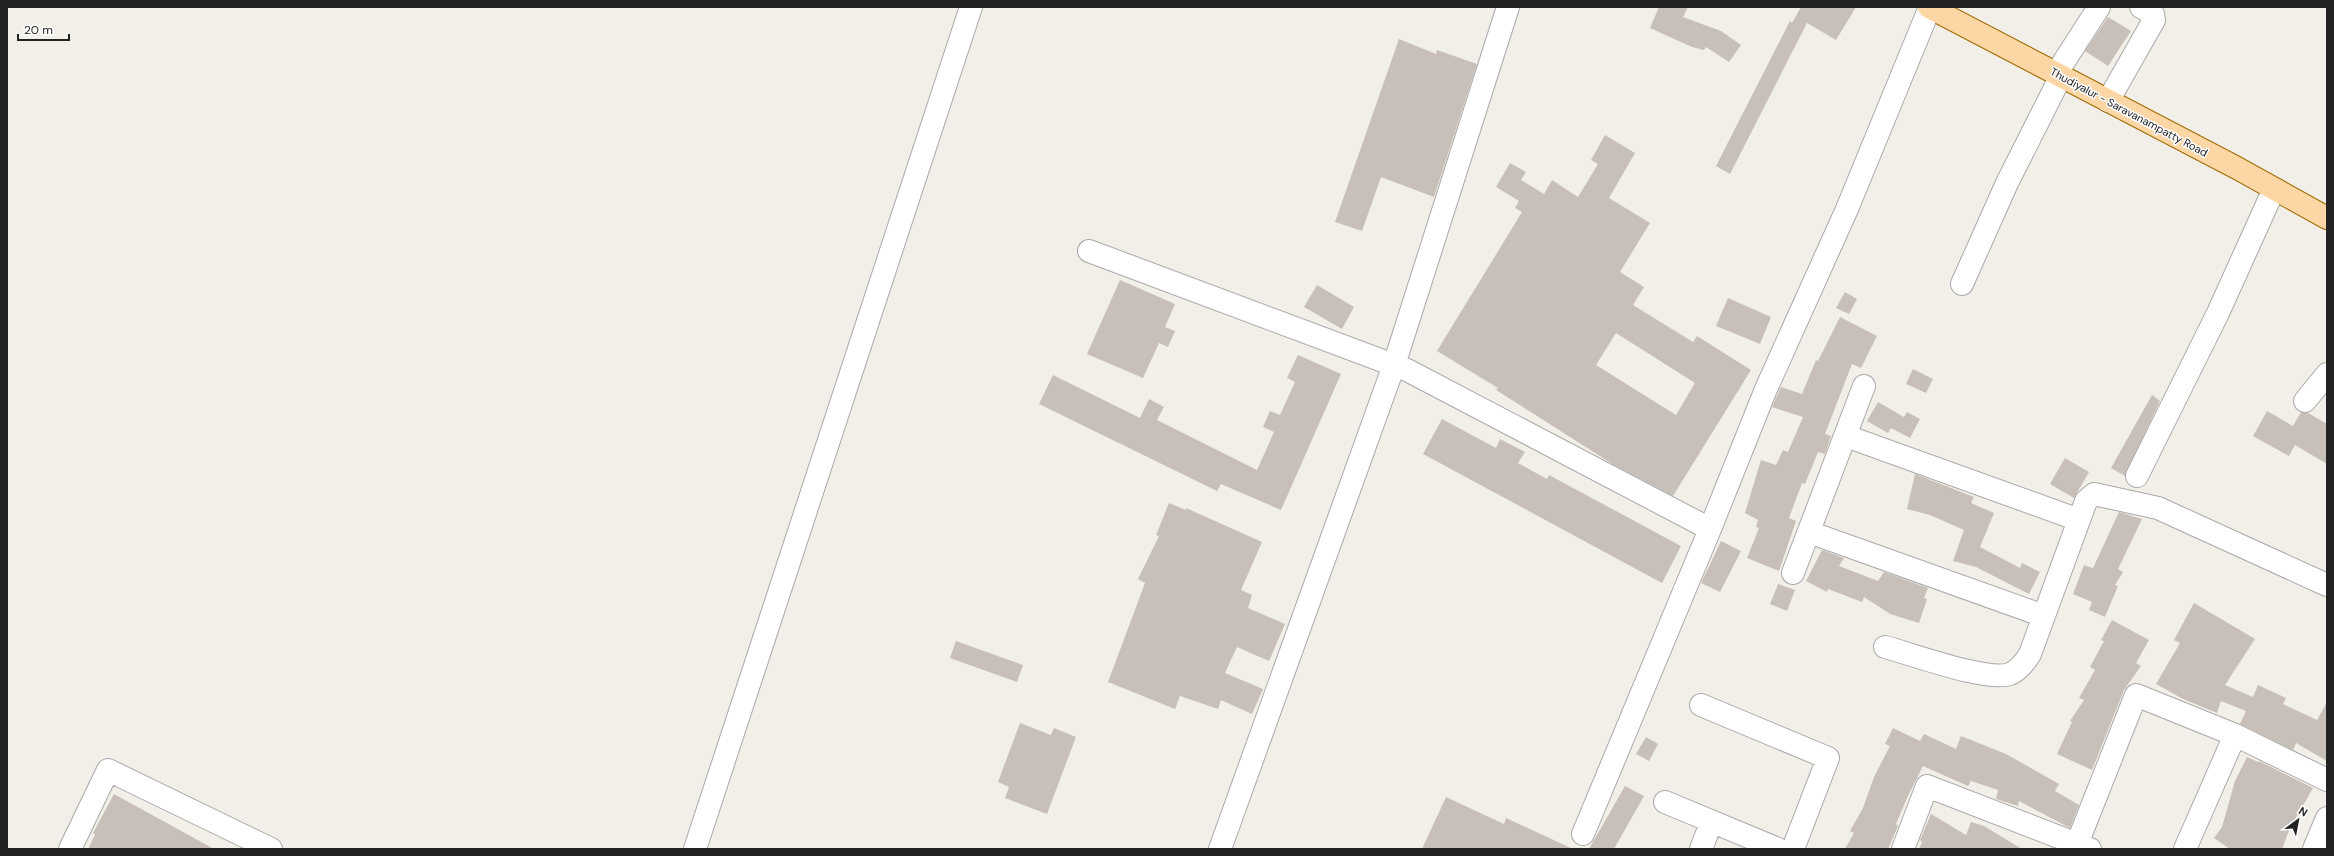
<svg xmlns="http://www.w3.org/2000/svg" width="2334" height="856" font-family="'DM Sans',sans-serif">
  <rect width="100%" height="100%" fill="#f2efe9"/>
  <path fill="#c7bfb8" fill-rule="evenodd" d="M1659,7H1688L1683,17L1721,31L1741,45L1729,62L1706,47L1704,50L1692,47L1650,28Z
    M1801,7H1856L1836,40L1807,23L1730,174L1716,166L1790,21L1792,23Z
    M2108,17L2131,31L2108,66L2085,51Z
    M1399,39L1436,54L1437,50L1477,64L1434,197L1381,177L1362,231L1335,222Z
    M1605,135L1635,153L1609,198L1650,223L1620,272L1644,287L1633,305L1693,342L1697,336L1751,370L1673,496L1614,465L1496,390L1498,388L1437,351L1522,212L1515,208L1519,201L1496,187L1510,163L1526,172L1521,180L1544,194L1552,180L1578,197L1598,164L1591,160ZM1616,333L1695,383L1676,415L1596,365Z
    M1120,280L1175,304L1165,327L1175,331L1168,347L1159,343L1143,378L1087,354Z
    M1317,285L1354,307L1342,329L1304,307Z
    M1845,292L1857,299L1849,314L1836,308Z
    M1728,298L1771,317L1760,344L1716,326Z
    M1840,317L1877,336L1861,368L1852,364L1825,434L1831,436L1825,454L1818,452L1805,484L1802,483L1789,518L1796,521L1779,571L1747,558L1759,528L1756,527L1758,520L1745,513L1761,460L1776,465L1783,450L1788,452L1803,417L1772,407L1781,387L1802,394L1816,360L1818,361Z
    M1298,355L1341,374L1281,510L1221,484L1217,491L1039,404L1053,375L1140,418L1149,399L1164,407L1157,420L1257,470L1274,432L1263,427L1270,411L1280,415L1295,382L1287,378Z
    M1913,369L1933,379L1926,393L1906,384Z
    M2152,395L2160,401L2125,476L2111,468Z
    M1878,402L1904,417L1907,412L1920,419L1910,438L1891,428L1888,433L1867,421Z
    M2267,411L2293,426L2301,412L2308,413L2327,424V464L2295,445L2289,456L2253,436Z
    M1442,419L1496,448L1500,439L1525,452L1518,463L1547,479L1549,475L1681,546L1662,583L1423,454Z
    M2065,458L2089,472L2074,498L2050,484Z
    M1915,474L1974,497L1971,503L1994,513L1980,547L2020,568L2022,563L2040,572L2029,594L1976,567L1953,561L1964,530L1930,515L1907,509Z
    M1169,503L1186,510V508L1262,542L1241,590L1252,595L1248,608L1285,624L1269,661L1237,647L1225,673L1263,689L1252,714L1221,700L1218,709L1180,696L1175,709L1108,682L1145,583L1138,579L1159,536L1156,535Z
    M2119,512L2142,519L2118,569L2123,572L2115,585L2118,586L2105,617L2089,610L2092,602L2073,594L2084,565L2093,568Z
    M1721,541L1741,551L1720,592L1701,583Z
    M1822,550L1844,558L1839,566L1878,581L1884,572L1928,588L1924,598L1927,599L1919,623L1890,614L1864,597L1862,602L1828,589L1827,592L1806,581Z
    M1778,584L1795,590L1787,611L1770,604Z
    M2194,603L2255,639L2225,685L2253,697L2258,685L2286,698L2283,704L2317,720L2327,702V761L2296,743L2293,750L2240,724L2246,711L2221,701L2217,713L2183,699L2156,684L2180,643L2174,640Z
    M2112,620L2149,640L2136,663L2141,666L2124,690L2092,770L2057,754L2072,722L2070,721L2084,700L2079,698L2095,670L2090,667L2104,641L2101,640Z
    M956,641L1023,665L1017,682L950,658Z
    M1020,723L1051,735L1054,728L1076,737L1047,814L1005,798L1009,787L998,782Z
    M1893,728L1920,741L1924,734L1956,749L1961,736L2006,754L2059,784L2055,791L2079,805L2070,828L2019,801L2018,806L1996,799L1998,790L1971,781L1968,786L1923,766L1907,798L1896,824L1898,826L1888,849H1845L1854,833L1850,831L1863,808L1874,777L1890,746L1885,744Z
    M1646,737L1658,744L1649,761L1636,754Z
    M2247,757L2258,762L2259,761L2313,788L2290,828L2282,849H2230L2214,838L2222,827L2235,781Z
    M1625,786L1644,796L1614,849H1589Z
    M114,794L214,849H88L95,835L93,833Z
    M1446,797L1504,824L1506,818L1573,849H1422Z
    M1931,814L1966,835L1971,822L1984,826L2022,849H1919L1922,842L1920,840Z"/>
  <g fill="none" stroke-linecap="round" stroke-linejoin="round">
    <defs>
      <path id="minor" d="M2056,74L2099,7
        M2108,101L2154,20L2153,14L2141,7
        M1089,251L1407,370L1710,529
        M1962,284L2007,183L2061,76
        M2305,401L2327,374
        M1846,436L2079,520
        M2137,476L2218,313L2274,189
        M1809,532L2044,616
        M1793,573L1864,386
        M1885,647C1912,654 1987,682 2010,674C2019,670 2025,662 2030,654L2086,501L2094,494L2158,508L2327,585
        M1701,705L1828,758L1793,849
        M1665,802L1778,849
        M1583,834L1710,529L1766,389L1847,209L1930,7
        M2077,844L2136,695L2235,735
        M70,849L108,770L271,849
        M695,849L971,7
        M1220,849L1394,365L1508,7
        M1701,849L1711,823
        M1903,849L1927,786L2090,849
        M2185,849L2235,735L2327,780
        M2314,849L2327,818"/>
      <path id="major" d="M1929,7L2237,168L2327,218"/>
    </defs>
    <use href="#minor" stroke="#a9a9a9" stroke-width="24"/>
    <use href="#major" stroke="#a06b00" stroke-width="24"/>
    <use href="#minor" stroke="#fff" stroke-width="22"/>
    <use href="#major" stroke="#fcd6a4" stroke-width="22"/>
  </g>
  <g text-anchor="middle" stroke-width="3" stroke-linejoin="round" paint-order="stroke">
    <g font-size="11" fill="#222" stroke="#fff">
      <text transform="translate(2129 112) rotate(28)" y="4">Thudiyalur - Saravanampatty Road</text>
    </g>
  </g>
  <rect width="2334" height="856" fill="none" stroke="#222222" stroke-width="16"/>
  <g transform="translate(2298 820) rotate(32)" stroke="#ffffff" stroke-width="3" paint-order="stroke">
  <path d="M0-3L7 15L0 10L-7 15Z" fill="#222222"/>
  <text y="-6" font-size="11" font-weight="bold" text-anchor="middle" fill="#222222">N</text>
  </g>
  <path d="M18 34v6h51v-6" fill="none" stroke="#222222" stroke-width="2"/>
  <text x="24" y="34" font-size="12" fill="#222222" stroke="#ffffff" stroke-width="3" paint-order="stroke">20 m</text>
</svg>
